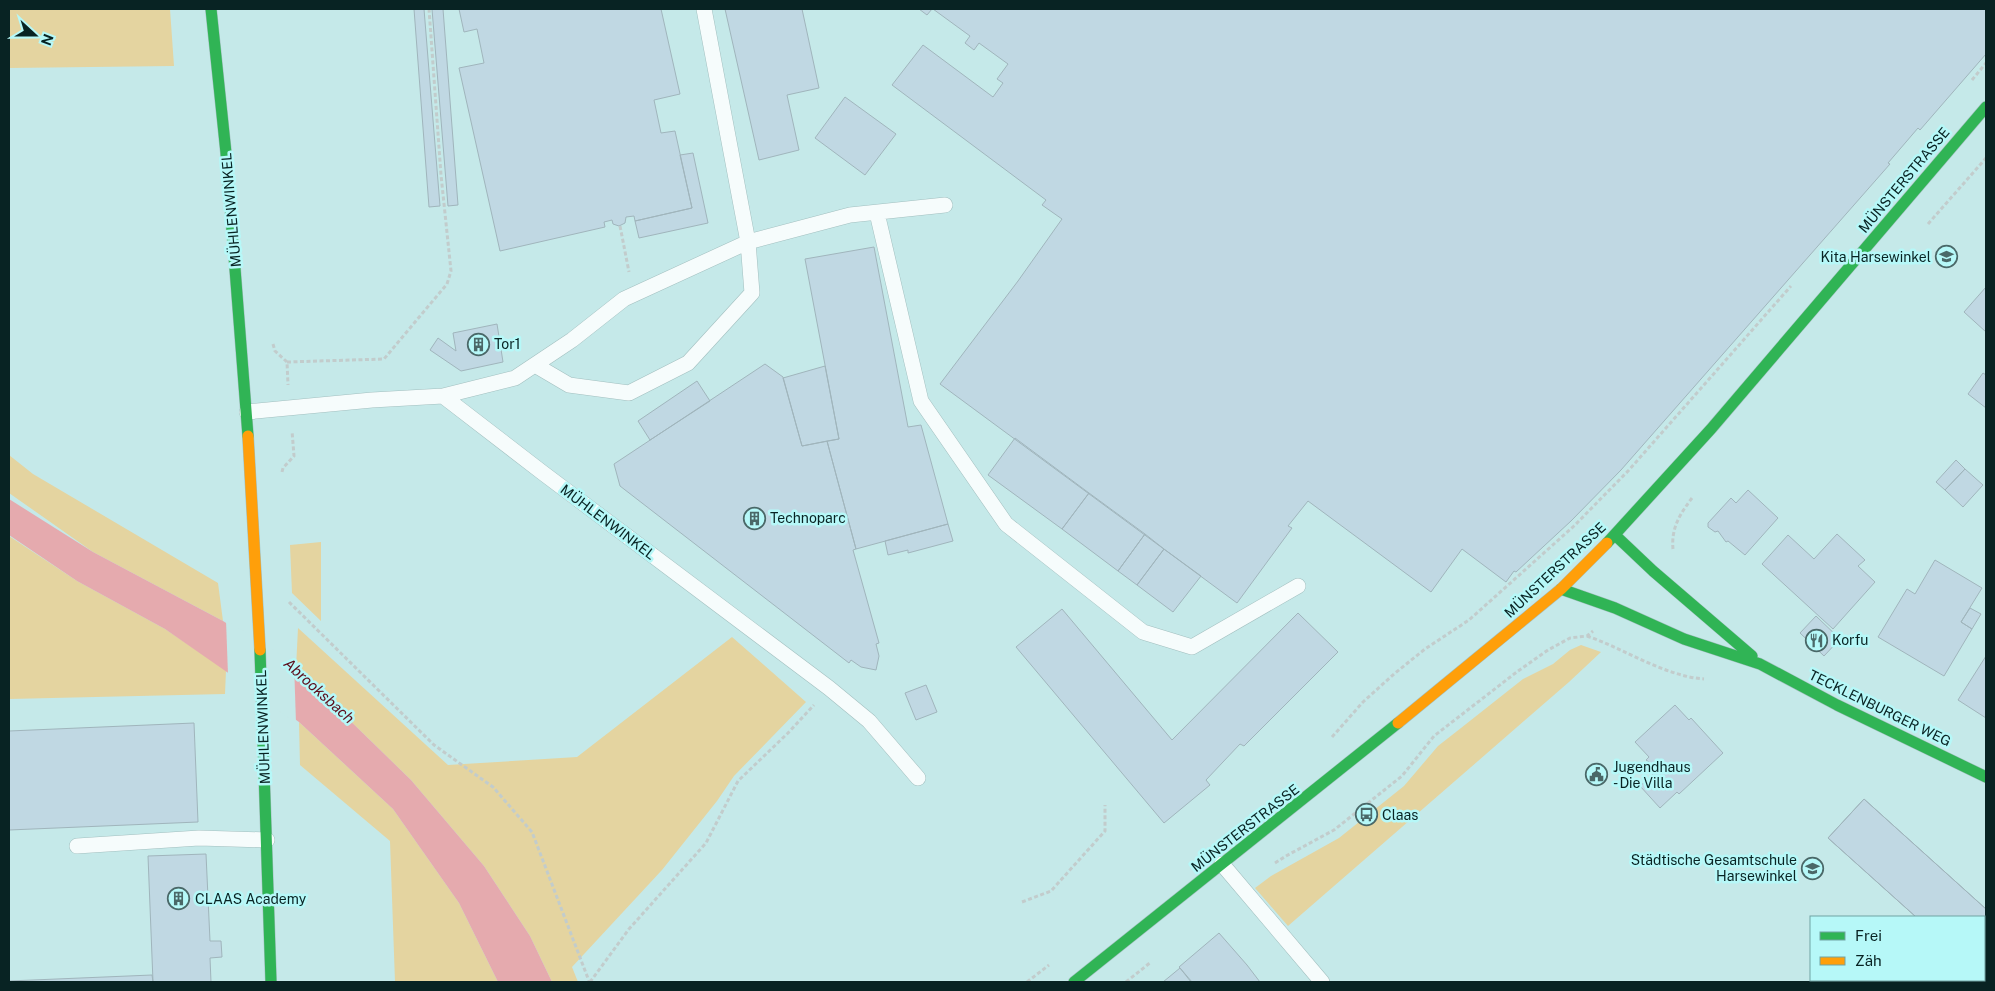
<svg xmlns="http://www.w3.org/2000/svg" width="1995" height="991" font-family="'Public Sans',sans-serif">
  <rect width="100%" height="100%" fill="#c5e9e9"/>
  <path fill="#e4d4a0" d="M9,9H170L174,66L9,68Z
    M9,455L33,474L218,583L223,621L93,552L9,493Z
    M9,536L77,581L165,629L226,670L225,694L9,699Z
    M321,542V621L292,593L290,545Z
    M298,628L448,765L577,757L732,637L806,702L734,776L717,801L662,870L572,967L578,982H552L530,936L484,866L411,780L296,668Z
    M1581,645L1601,652L1569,682L1288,926L1255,888L1271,876L1339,838L1404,786L1438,746L1461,728L1523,679L1553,664L1570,650Z
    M299,722L393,809L459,903L498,982H395L390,841L300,765Z"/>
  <path fill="#e5aaae" d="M9,499L93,552L223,621L296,668L411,780L484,866L530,936L552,982H498L459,903L393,809L299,722L165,629L77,581L9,535Z"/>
  <path fill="#c5e9e9" d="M226,620L294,663L296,723L228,675Z"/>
  <path fill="#c0d8e3" stroke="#a0b5bc" d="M414,9H424L440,206L429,207Z
    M432,9H443L458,205L448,206Z
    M459,9H661L680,94L654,100L661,133L675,131L692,208L635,221L634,216L626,217L625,223L619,226L613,224L612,220L604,222L605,227L500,251L459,68L484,63L477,29L464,32Z
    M725,9H802L819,88L787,95L799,150L759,160Z
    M919,9H932L927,15Z
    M933,9H1986V54L1920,130L1918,128L1888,163L1890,164L1621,470L1571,521L1516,572L1514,571L1506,582L1462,549L1431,592L1308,501L1288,526L1292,528L1237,603L940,384L1018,281L1062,219L1042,205L1046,200L892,85L923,45L993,97L1003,83L997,79L1008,64L979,43L974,50L965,43L970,36Z
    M845,97L896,134L865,175L815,138Z
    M693,153L708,223L639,238L635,221L692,208L680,155Z
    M874,247L908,427L921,425L948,524L856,549L827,441L839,439L805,259Z
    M1986,287V332L1964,312Z
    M497,324L503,362L461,371L430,350L438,338L456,351L453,333Z
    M765,364L783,377L802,446L827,441L856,549L853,550L879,643L876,644L879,656L876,670L861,667L851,660L849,663L620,486L614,464Z
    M825,366L839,439L802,446L783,378Z
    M1983,373L1986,375V408L1968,394Z
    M697,381L710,401L650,440L638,421Z
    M1015,438L1089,493L1062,529L988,475Z
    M1956,460L1965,469L1945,490L1936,482Z
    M1965,469L1983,485L1963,507L1945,490Z
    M1748,490L1778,518L1745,555L1728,541L1726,542L1718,531L1715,532L1708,527V523L1731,498L1736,503Z
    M1089,493L1145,534L1118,571L1062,529Z
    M948,524L953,541L908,553V550L888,555L885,541Z
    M1145,534L1164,549L1137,585L1118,571Z
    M1837,534L1865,560L1858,566L1875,582L1833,629L1762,564L1788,535L1814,559Z
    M1164,549L1201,576L1173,612L1137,585Z
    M1935,560L1982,588L1961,622L1972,629L1944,676L1878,637L1907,589L1915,594Z
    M1970,608L1981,614L1972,629L1961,622Z
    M1062,609L1172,740L1298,613L1338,652L1244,746L1240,744L1206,780L1210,785L1164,823L1016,647Z
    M1816,616L1840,639L1824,656L1800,633Z
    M1986,656V718L1958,700Z
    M926,685L937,712L916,720L905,693Z
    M1675,705L1689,720L1691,718L1723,753L1679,794L1677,792L1660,808L1640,786L1653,775L1645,766L1649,762L1646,760L1649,757L1635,742Z
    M194,723L198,822L9,830V731Z
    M1864,799L1986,909V952L1984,955V917H1916L1828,838Z
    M1864,799L1986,909V952L1984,955V917H1916L1828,838Z
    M206,854L210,941H221L222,957L210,958L211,982H153L148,856Z
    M1219,933L1247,965L1260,982H1192L1180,968L1179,967Z
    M1180,968L1191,982H1163Z
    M152,975L153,982H9V981Z
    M1869,980H1947L1945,982H1867Z
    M1869,980H1947L1945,982H1867Z"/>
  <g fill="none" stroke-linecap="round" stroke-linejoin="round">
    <defs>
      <path id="lane" d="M877,213L921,401L1006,524L1143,632L1192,647L1298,586
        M535,365L569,385L629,393L688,363L752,293L748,242L704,9
        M443,396L515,378L572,340L624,299L748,242L850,215L945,205
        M247,412L372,400L443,396L543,473L829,688L869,721L918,778
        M77,846L199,838L267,840
        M1222,864L1322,982"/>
      <path id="fast" d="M211,9L226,153L248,436
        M1615,535L1653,571L1752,656
        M1607,543L1711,429L1986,107
        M1561,589L1615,608L1684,639L1760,664L1837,705L1986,777
        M260,650L271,982
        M1074,982L1398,723"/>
      <path id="slow" d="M248,436L260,650
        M1398,723L1561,589L1607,543"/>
    </defs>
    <use href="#lane" stroke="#a2bfbf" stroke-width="16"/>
    <use href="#fast" stroke="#a2bfbf" stroke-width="12"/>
    <use href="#slow" stroke="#a2bfbf" stroke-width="12"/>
    <path stroke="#c2cccc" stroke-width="3" stroke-dasharray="4 2.5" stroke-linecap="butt" d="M1972,80L1986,63
      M1928,224L1986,158
      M620,226L629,272
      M273,344L275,351L287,362L288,385
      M287,362L384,359L447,284L451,271L441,175L429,9
      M282,472L283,468L294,456L292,431
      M1673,549C1671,528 1680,514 1692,498
      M289,602L434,745L493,787L532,832L589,981
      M1587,636C1625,649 1664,676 1704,679
      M1332,737L1363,702L1394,674L1425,649L1469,620L1574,526L1629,470L1791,286
      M1275,863L1286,856L1334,830L1402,776L1434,736L1518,671L1548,650L1570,638L1587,636L1593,631
      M1022,902L1051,891L1105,831V805
      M590,982L629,929L706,843L738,781L788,733L814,705
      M1027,982L1049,965
      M1126,982L1151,962"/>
    <use href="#lane" stroke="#f6fcfc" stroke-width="15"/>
    <use href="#fast" stroke="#30b455" stroke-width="11"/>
    <use href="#slow" stroke="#ff9f0a" stroke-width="11"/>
  </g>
  <defs>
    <symbol id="school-ring" viewBox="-11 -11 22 22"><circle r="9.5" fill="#b6f8f8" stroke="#4a6868" stroke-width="1.5"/><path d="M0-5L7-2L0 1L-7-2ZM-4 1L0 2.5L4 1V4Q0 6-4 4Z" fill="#4a6868"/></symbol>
    <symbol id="building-ring" viewBox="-11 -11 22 22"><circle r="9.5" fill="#b6f8f8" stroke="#4a6868" stroke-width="1.5"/><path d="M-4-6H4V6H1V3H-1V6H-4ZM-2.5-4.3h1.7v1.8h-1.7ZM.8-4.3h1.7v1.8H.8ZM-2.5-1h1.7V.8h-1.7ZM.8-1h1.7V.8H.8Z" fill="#4a6868"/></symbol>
    <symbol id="restaurant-ring" viewBox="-11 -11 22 22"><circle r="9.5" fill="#b6f8f8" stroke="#4a6868" stroke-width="1.5"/><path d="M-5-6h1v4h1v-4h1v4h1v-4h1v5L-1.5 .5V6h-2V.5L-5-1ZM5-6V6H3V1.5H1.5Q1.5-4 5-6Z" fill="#4a6868"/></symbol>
    <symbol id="civic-ring" viewBox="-11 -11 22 22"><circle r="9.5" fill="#b6f8f8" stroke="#4a6868" stroke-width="1.5"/><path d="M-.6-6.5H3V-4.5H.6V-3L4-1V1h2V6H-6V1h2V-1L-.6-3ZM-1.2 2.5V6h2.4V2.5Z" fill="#4a6868"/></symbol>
    <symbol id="bus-ring" viewBox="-11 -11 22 22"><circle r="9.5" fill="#b6f8f8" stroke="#4a6868" stroke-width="1.5"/><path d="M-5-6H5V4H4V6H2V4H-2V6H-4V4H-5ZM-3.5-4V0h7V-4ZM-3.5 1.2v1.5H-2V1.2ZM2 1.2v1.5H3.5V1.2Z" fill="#4a6868"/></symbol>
  </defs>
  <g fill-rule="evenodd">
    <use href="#school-ring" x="1934" y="244" width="25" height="25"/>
    <use href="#building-ring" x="466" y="332" width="25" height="25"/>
    <use href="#building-ring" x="742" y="506" width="25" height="25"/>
    <use href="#restaurant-ring" x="1804" y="628" width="25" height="25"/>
    <use href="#civic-ring" x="1584" y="762" width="25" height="25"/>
    <use href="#bus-ring" x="1354" y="802" width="25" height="25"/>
    <use href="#school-ring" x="1800" y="856" width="25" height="25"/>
    <use href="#building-ring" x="166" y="886" width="25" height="25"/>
  </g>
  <g text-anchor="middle" stroke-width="5" stroke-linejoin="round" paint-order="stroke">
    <g font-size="14" fill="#082323" stroke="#b6f8f8">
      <text transform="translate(1904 180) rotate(-50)" y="5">MÜNSTERSTRASSE</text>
      <text transform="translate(231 210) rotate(-95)" y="5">MÜHLENWINKEL</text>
      <text transform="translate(608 522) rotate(37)" y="5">MÜHLENWINKEL</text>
      <text transform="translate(1555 570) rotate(-43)" y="5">MÜNSTERSTRASSE</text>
      <text transform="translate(1880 708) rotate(26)" y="5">TECKLENBURGER WEG</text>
      <text transform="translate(263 727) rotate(-92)" y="5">MÜHLENWINKEL</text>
      <text transform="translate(1245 828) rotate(-38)" y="5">MÜNSTERSTRASSE</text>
    </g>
    <g font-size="14" fill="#082323" stroke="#b6f8f8" text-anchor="start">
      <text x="1931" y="262" text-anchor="end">Kita Harsewinkel</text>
      <text x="494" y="349">Tor1</text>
      <text x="770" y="523">Technoparc</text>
      <text x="1832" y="645">Korfu</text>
      <text x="1613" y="772">Jugendhaus<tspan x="1613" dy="16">- Die Villa</tspan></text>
      <text x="1382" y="820">Claas</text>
      <text x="1797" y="865" text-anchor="end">Städtische Gesamtschule<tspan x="1797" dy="16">Harsewinkel</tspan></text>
      <text x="195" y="904">CLAAS Academy</text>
    </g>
    <g font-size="15" font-style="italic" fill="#5c0e1c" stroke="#b6f8f8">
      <text transform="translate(319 691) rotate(42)" y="5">Abrooksbach</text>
    </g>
  </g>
  <rect width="1995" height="991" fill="none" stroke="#082323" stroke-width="20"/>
  <rect x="1810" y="916" width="175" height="65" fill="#b6f8f8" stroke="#70a3a3"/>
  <rect x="1820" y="932" width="25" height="8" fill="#30b455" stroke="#70a3a3"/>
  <text x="1855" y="941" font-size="15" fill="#082323">Frei</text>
  <rect x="1820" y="957" width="25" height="8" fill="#ff9f0a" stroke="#70a3a3"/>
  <text x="1855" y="966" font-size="15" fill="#082323">Zäh</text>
  <g transform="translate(35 35) rotate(111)" stroke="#b6f8f8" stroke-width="4" paint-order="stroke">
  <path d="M0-4L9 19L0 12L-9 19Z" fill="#082323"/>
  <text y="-8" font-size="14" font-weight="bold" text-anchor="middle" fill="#082323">N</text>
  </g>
</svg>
